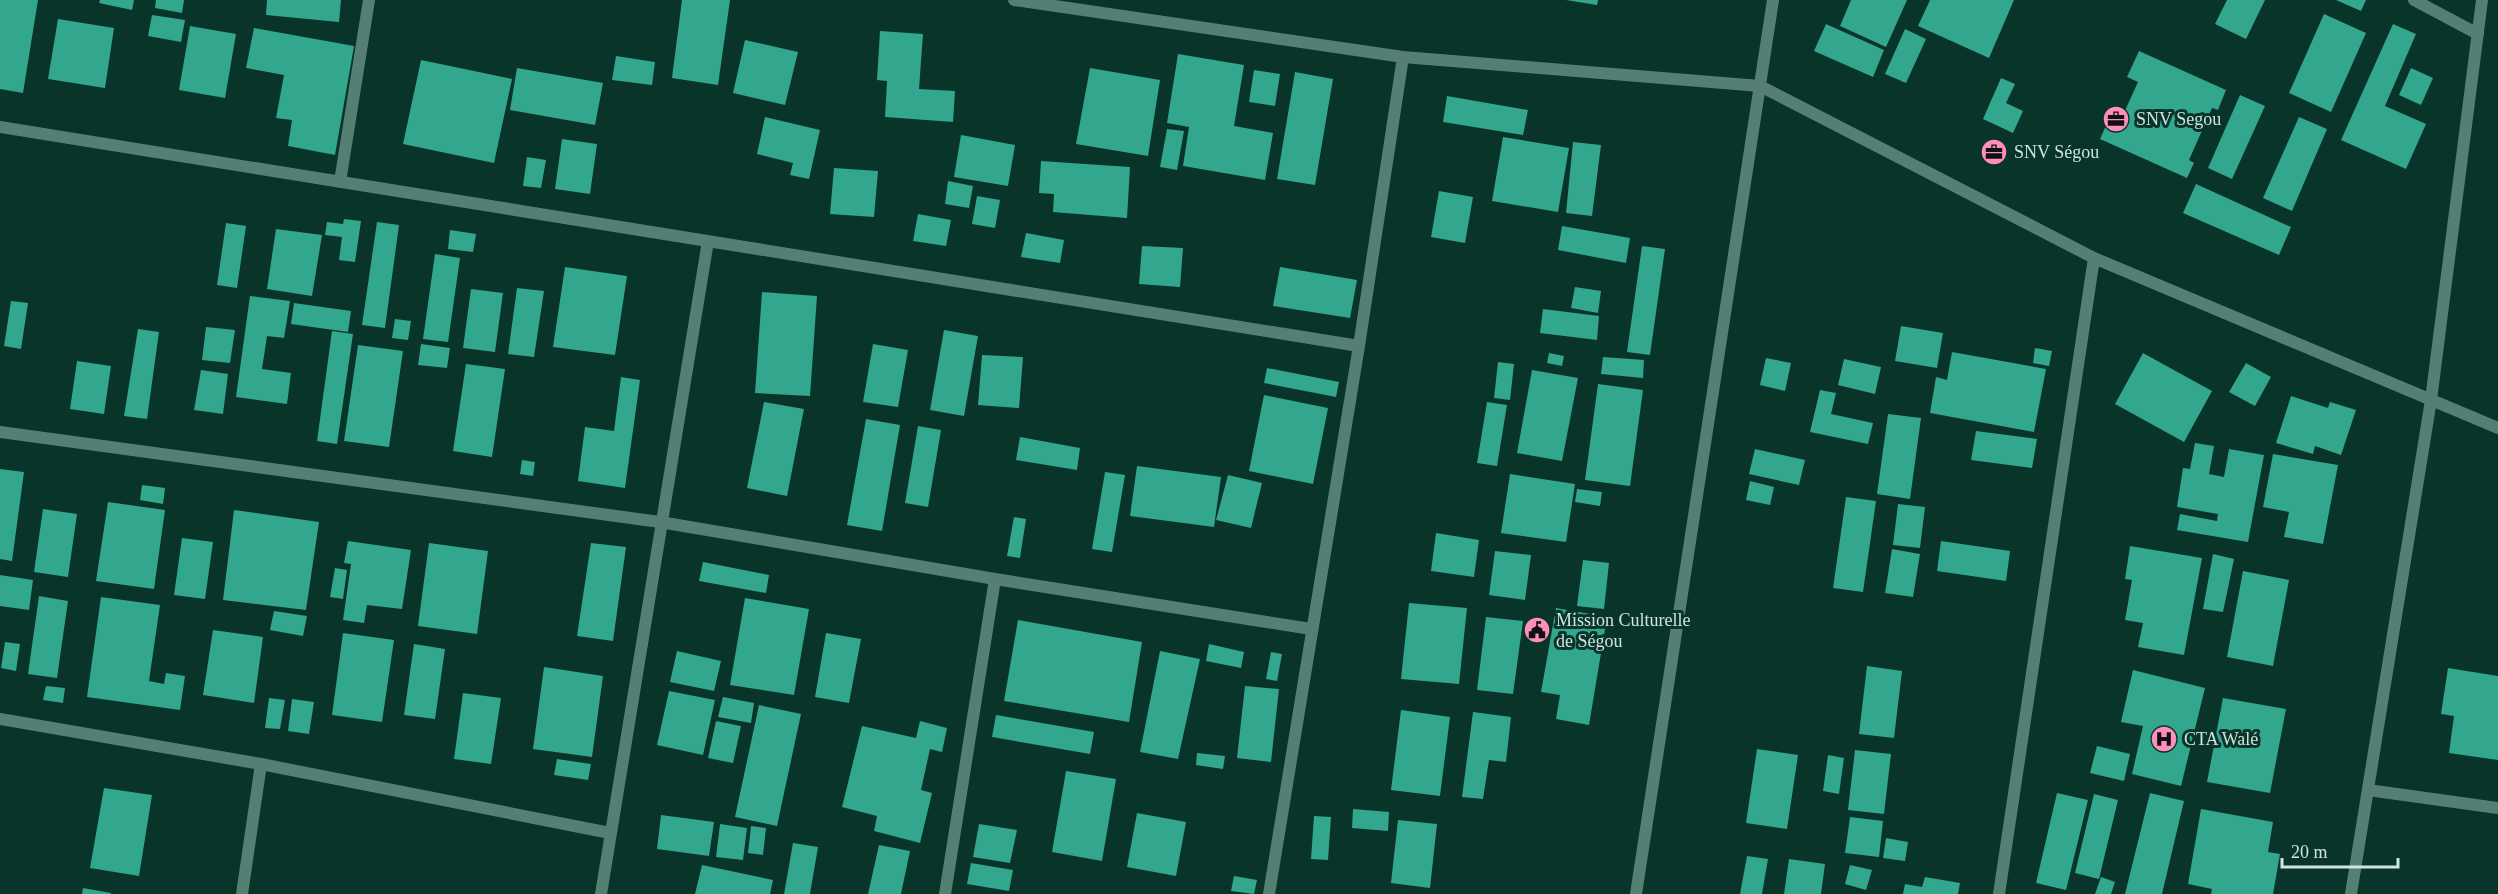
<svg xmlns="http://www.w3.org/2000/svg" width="2498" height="894" font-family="Georgia,serif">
  <rect width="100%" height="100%" fill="#08342a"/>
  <path fill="#32a78d" d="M0,0H38L23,93L0,89Z
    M100,0H134L132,10L99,3Z
    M156,0H184L182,13L155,8Z
    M267,0H341L339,22L266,15Z
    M682,0H730L718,85L672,78Z
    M1566,0H1598L1597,5Z
    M1851,0H1907L1886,47L1840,26Z
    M1930,0H2014L1989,58L1918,26Z
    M2227,0H2265L2246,39L2215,24Z
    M2336,0H2366L2361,11Z
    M2324,14L2366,33L2331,112L2289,93Z
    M152,15L185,20L181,42L148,36Z
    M58,19L114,28L105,88L48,79Z
    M1826,24L1884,50L1873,77L1814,51Z
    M2393,24L2416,34L2385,106L2426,124L2406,169L2341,140Z
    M190,26L236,34L225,98L179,90Z
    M254,28L354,46L335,155L288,146L292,120L276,118L284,75L246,68Z
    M1905,29L1926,39L1906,83L1885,74Z
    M880,31L923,34L919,89L955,91L953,122L885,117L887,81L877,80Z
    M745,40L798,52L785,105L733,93Z
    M2139,51L2226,90L2218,110L2212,108L2189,160L2194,163L2187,178L2100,139L2108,121L2118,126L2138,82L2127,77Z
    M1178,54L1244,65L1234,126L1273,133L1265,180L1183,166L1189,127L1167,123Z
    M616,56L655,62L652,85L612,80Z
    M421,60L512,79L494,163L403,144Z
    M517,68L603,83L595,125L510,110Z
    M1090,68L1160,80L1148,156L1076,144Z
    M2411,68L2433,78L2421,105L2399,95Z
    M1254,70L1280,74L1275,106L1249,102Z
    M1295,72L1333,79L1315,185L1277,179Z
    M2001,78L2015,84L2006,103L2023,111L2013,133L1983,119Z
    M2240,95L2265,106L2232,179L2208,168Z
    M1447,96L1528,110L1523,135L1443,122Z
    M765,117L820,130L809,179L790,175L793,163L757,154Z
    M2299,117L2327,129L2292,211L2263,198Z
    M1167,129L1184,131L1177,170L1160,167Z
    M961,135L1015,145L1008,186L954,177Z
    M1503,137L1569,148L1558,212L1492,201Z
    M562,139L597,144L590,194L555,189Z
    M1573,142L1601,145L1592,216L1566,213Z
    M527,157L546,160L541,188L523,186Z
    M1041,161L1130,167L1127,218L1053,212L1054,194L1039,193Z
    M834,168L878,171L874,217L830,214Z
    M948,181L973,186L969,208L945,204Z
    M2196,184L2291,227L2279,255L2183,213Z
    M1439,191L1473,197L1465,243L1431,237Z
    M977,196L1000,200L995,228L972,224Z
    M918,214L951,220L946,246L913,241Z
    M344,219L361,221L355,262L339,260L342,237L325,235L327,222L343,224Z
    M377,222L399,225L385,328L362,325Z
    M226,223L246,226L237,288L217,285Z
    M1562,226L1630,238L1626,263L1558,250Z
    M276,229L322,235L312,296L267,289Z
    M450,230L476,234L473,252L448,249Z
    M1026,233L1064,240L1060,263L1021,257Z
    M1142,246L1183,248L1180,287L1139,284Z
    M1642,246L1665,249L1650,355L1627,352Z
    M435,254L460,258L448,342L423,339Z
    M565,267L627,276L615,355L553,347Z
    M1280,267L1357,280L1350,318L1273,306Z
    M1575,287L1601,291L1598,313L1571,308Z
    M517,288L544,291L534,357L508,354Z
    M471,289L503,293L495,352L463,348Z
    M762,292L817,296L810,396L755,393Z
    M250,296L290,301L284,338L267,336L262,369L291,373L287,404L236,397Z
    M11,301L28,303L21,349L4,346Z
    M294,303L351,311L348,332L291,324Z
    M1543,309L1599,316L1597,340L1540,333Z
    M395,319L411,321L408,340L392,338Z
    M1901,326L1943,333L1937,368L1895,361Z
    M206,327L235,330L230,363L202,360Z
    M138,329L159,332L147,419L124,416Z
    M944,330L978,336L964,416L930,410Z
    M332,331L353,334L337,444L317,441Z
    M421,344L450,348L447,368L418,365Z
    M873,344L908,350L898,407L863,402Z
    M358,345L403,351L389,447L344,441Z
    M2035,348L2052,351L2049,366L2033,363Z
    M1952,352L2046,369L2034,432L1930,413L1936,377L1947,380Z
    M1549,353L1564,356L1562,366L1547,363Z
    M2143,353L2212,391L2184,442L2115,404Z
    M982,355L1023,357L1019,408L978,405Z
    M1603,357L1644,360L1643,378L1601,374Z
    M1766,358L1791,363L1785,391L1760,385Z
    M1844,359L1881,367L1875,394L1838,385Z
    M77,361L111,366L104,414L70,409Z
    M1498,362L1514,364L1510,400L1494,398Z
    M2246,363L2271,377L2255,406L2229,392Z
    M466,364L505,369L492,457L453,451Z
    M1267,368L1339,382L1336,397L1264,383Z
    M201,370L228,374L223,414L194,410Z
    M1532,370L1578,378L1562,461L1517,453Z
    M621,377L640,380L625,488L578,481L585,427L614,431Z
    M1598,384L1643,390L1630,486L1585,480Z
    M1820,390L1836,393L1831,414L1873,423L1868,444L1810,432Z
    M1264,395L1328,408L1313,484L1249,471Z
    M2291,396L2328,408L2330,402L2356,410L2341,455L2315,446L2313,454L2276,443Z
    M764,402L804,409L787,496L747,488Z
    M1487,402L1507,405L1497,466L1477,463Z
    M1888,414L1921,418L1910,499L1877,494Z
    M866,419L900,425L882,531L847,525Z
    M918,426L941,430L928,507L905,503Z
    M1976,431L2037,439L2032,468L1971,460Z
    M1020,437L1080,448L1077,470L1016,460Z
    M2195,443L2214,446L2209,474L2224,477L2229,449L2264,455L2248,542L2177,530L2180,514L2217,521L2218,514L2177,507L2183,468L2190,469Z
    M1755,449L1805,460L1799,485L1749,474Z
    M2273,454L2338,465L2323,544L2284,537L2289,512L2263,507Z
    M522,460L535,462L533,476L520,474Z
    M1137,466L1221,477L1214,527L1130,516Z
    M0,469L24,472L12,561L0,559Z
    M1105,472L1125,475L1112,552L1092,549Z
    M1510,474L1575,484L1566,542L1501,533Z
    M1228,475L1262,483L1251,528L1216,520Z
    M1750,481L1774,487L1770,505L1746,500Z
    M142,485L165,488L163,504L140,500Z
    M1577,489L1602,492L1600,506L1575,502Z
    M1846,497L1876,501L1863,592L1833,588Z
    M108,502L165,510L154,589L96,581Z
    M1898,504L1925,507L1920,548L1893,545Z
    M43,509L77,514L68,577L34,572Z
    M234,510L319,522L306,610L223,600Z
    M1014,517L1026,519L1020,558L1007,556Z
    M1436,533L1479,540L1474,577L1431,571Z
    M182,538L213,542L205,599L174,595Z
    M348,541L411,550L402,609L367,605L364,623L343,620L351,564L344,563Z
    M1941,541L2010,551L2006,581L1937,571Z
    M429,543L488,551L477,634L418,626Z
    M591,543L626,547L613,641L577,636Z
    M2130,546L2202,558L2184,655L2138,647L2143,623L2125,620L2132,580L2125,579Z
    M1892,549L1920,554L1913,597L1885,593Z
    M1495,551L1531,555L1525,600L1489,595Z
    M2213,554L2234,559L2223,612L2203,609Z
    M1583,560L1609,563L1604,609L1577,606Z
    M703,562L769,575L766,593L699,581Z
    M335,568L347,570L343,599L330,597Z
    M2243,571L2289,580L2273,666L2227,657Z
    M0,575L33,580L29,610L0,606Z
    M39,596L68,601L57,678L28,674Z
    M101,597L160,605L149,681L164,684L166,673L185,676L180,710L87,697Z
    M745,598L809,609L794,695L730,685Z
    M1409,603L1467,608L1459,684L1401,679Z
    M1556,608L1607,617L1589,725L1556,719L1560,695L1541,692Z
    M274,611L307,616L303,636L270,630Z
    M1486,617L1523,621L1513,694L1477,690Z
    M1018,620L1142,642L1129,722L1004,701Z
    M213,630L263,637L254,703L203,695Z
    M343,633L394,640L382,722L332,715Z
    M826,633L861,639L849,703L815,697Z
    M5,642L20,644L16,671L1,668Z
    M414,644L445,649L435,719L404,715Z
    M1209,644L1244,652L1241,668L1206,661Z
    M677,651L721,661L714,691L670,682Z
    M1160,651L1200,659L1178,759L1140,752Z
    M1271,652L1282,654L1277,681L1266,679Z
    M1867,666L1902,671L1894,738L1859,734Z
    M544,667L603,676L592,757L533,749Z
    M2448,668L2498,676V760L2449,753L2454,716L2441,714Z
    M2133,670L2205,688L2181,786L2132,774L2143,726L2121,722Z
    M46,686L65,688L63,703L43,700Z
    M1245,686L1279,689L1271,762L1237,758Z
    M669,691L715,700L703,755L657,745Z
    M463,693L501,698L491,764L454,759Z
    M723,697L754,703L751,723L718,717Z
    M269,698L285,700L280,729L265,728Z
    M2223,698L2286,709L2270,793L2207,782Z
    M292,699L314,702L309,734L288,731Z
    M759,705L801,714L777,826L735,817Z
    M1401,710L1450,717L1440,796L1391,790Z
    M1473,712L1511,717L1506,762L1489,760L1483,799L1462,797Z
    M996,715L1094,732L1090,754L992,737Z
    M716,721L741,726L733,763L708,758Z
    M920,721L947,728L942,752L930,749L921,790L932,793L920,843L874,831L877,816L842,807L862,726L916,738Z
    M2097,746L2130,754L2124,781L2090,773Z
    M1757,749L1798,755L1787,829L1746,823Z
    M1855,750L1891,754L1884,814L1848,810Z
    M1197,753L1225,756L1223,769L1196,765Z
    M1828,755L1844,758L1839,794L1823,791Z
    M557,759L591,764L588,780L554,775Z
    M1066,771L1116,779L1102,861L1052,852Z
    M104,788L152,795L139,876L90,868Z
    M2057,793L2088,800L2066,890L2036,883Z
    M2150,793L2184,801L2162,894H2125Z
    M2094,794L2118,800L2099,879L2075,873Z
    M1353,809L1389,812L1388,831L1352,828Z
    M2201,809L2273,822L2268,852L2280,854L2273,894H2211L2212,889L2188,884Z
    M1137,813L1186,822L1176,876L1127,867Z
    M661,815L714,822L709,856L657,849Z
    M1314,816L1331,817L1328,860L1311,859Z
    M1850,817L1883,821L1879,857L1845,853Z
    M1398,820L1437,824L1430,888L1391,883Z
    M720,824L747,828L743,860L716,857Z
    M979,824L1017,830L1010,863L973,857Z
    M751,826L766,828L763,855L748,853Z
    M1886,838L1908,842L1905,861L1883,858Z
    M793,843L818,847L810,894H784Z
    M879,845L910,851L901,894H868Z
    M1747,856L1768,859L1762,894H1740Z
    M1789,859L1825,864L1821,894H1784Z
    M971,863L1013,870L1009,891L967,884Z
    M702,865L773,880L770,894H695Z
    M1850,865L1872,870L1866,890L1845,884Z
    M1234,876L1257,880L1254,894L1231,891Z
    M1925,877L1960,883L1958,894H1903L1905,884L1922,887Z
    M2101,877L2115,882L2111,894H2095Z
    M83,888L111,893V894H82Z"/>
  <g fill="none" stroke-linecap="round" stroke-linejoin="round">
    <path stroke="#567f73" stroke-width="12" d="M1014,0L1403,57L1760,86L2094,258L2498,428
      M2414,0L2478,34
      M0,127L1359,346
      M340,182L369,0
      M0,432L660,522L995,579L1311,629
      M0,719L261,764L610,833
      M2368,790L2498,808
      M242,894L261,764
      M601,894L708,241
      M945,894L995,579
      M1269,894L1359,346L1403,57
      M1999,894L2094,258
      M2351,894L2431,400L2482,0"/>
    <path stroke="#567f73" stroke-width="12" d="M1636,894L1773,0"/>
  </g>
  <defs>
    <symbol id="office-disc" viewBox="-11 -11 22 22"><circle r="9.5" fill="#fe8ebd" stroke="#08342a"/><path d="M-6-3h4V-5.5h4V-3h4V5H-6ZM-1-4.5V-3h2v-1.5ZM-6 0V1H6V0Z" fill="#111"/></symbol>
    <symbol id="civic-disc" viewBox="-11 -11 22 22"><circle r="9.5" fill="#fe8ebd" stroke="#08342a"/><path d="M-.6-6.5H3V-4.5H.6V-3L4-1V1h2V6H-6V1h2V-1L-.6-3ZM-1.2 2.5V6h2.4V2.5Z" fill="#111"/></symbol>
    <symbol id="hospital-disc" viewBox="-11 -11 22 22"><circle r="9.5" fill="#fe8ebd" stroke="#08342a"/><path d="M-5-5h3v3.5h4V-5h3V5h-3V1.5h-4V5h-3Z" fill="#111"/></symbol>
  </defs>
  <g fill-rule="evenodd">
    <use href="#office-disc" x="2101" y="104" width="30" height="30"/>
    <use href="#office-disc" x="1979" y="137" width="30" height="30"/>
    <use href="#civic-disc" x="1522" y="615" width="30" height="30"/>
    <use href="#hospital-disc" x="2149" y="724" width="30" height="30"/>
  </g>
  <g text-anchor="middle" stroke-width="6" stroke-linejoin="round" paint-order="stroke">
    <g font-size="18" fill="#cee4dd" stroke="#08342a" text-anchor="start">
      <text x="2136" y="125">SNV Segou</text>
      <text x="2014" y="158">SNV Ségou</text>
      <text x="1556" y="626">Mission Culturelle<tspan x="1556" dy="21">de Ségou</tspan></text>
      <text x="2184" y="745">CTA Walé</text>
    </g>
  </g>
  <path d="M2282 858v9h116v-9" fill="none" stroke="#cee4dd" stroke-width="3"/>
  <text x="2291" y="858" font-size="18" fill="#cee4dd" stroke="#08342a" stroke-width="4.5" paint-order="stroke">20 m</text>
</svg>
